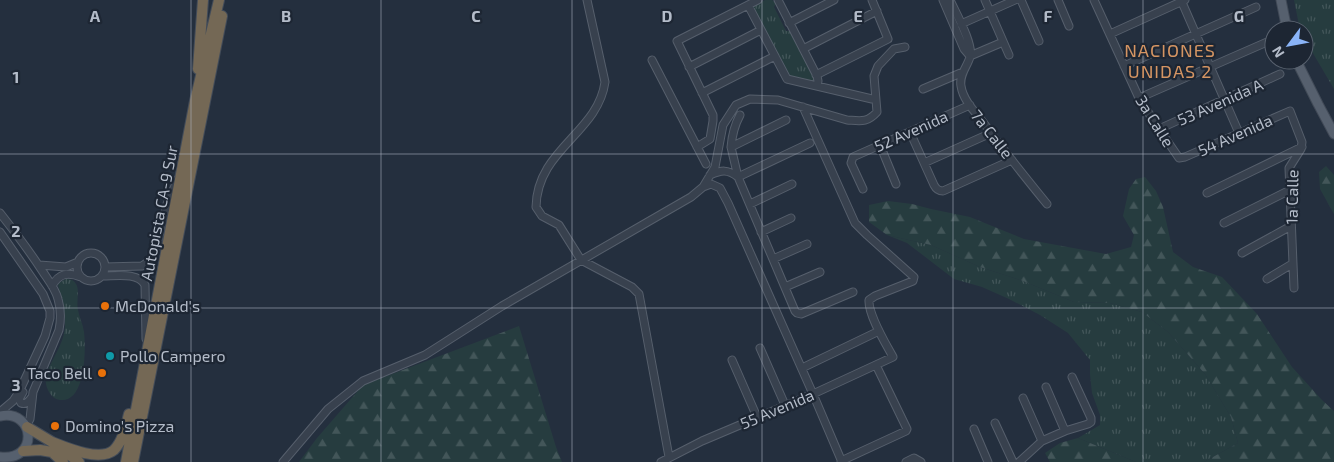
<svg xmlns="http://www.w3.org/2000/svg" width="1334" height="462" font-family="'Exo 2',sans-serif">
  <defs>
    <pattern id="grass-tufts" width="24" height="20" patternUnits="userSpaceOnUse" patternTransform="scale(1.25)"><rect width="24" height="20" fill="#263c3f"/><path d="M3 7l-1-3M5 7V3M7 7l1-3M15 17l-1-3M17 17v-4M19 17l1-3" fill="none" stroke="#435659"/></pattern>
    <pattern id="forest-firs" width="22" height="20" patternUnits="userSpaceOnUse" patternTransform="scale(1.25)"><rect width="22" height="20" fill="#263c3f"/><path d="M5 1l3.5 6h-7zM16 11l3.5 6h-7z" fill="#435659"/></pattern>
  </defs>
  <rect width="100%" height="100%" fill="#242f3e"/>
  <path fill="url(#grass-tufts)" d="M765,0H772L776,3L774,7L786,31H790L814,78V82L790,78L753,8L754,6Z
    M1294,0H1334V89L1304,38V30H1300Z
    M887,235L931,245L980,267L1023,281L1074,302L1110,303L1142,312L1168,332L1205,374L1231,417L1238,443L1204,462H1136L1078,438L1100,425V415L1092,393L1090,374V360L1068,333L1040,315L1009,299L982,287L954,279L907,243Z
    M66,279C71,279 74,280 76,284C80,290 76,302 78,310C79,317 83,324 84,332C86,348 86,403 60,400C50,399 44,385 46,376C51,359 64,345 65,326C65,318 64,308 62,300C61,295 59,290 58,285L60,282Z"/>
  <path fill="url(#forest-firs)" d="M1326,166L1334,175V214L1320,189L1319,172Z
    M1145,177L1156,191L1163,207L1173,252L1193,267L1222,277L1257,314L1292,367L1322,400L1334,411V462H1204L1238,443L1231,417L1205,374L1168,332L1142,312L1110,303L1074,302L1023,281L980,267L931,245L887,235L869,222V205L888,201L912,204L931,209L970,217L1024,239L1106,254L1131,247L1134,235L1123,216L1129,189L1136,179Z
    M519,326L556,447L562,462H299L317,438L363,385Z
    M1078,438L1136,462H1050L1045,453L1060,443Z"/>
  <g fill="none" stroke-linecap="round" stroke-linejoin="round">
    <defs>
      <path id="minor" d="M587,0L605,82C598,133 537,149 536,207L542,216L559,225L581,260L632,287L639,294L669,457
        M778,0L817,76L818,81L817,86
        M943,0L964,49L970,56
        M950,0C956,13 974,45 970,57C967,67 959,75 961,86C963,100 975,112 983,122C1003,150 1025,177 1047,204
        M985,0L1009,55
        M1021,0L1039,41
        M1058,0L1069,26
        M1094,0L1139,98L1159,129L1179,158L1185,157L1290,111L1302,142L1301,149L1289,168L1294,288
        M1181,0L1239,133
        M748,5L787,79L872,99
        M789,23L834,0
        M961,24L1015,0
        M1110,34L1185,0
        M803,49L877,11
        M970,56L1003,42
        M652,60L706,164
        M1124,66L1256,7
        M689,67L761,30
        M816,75L888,39L872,0
        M923,89L963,72
        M702,93L775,56
        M1139,98L1267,42
        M786,120L731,147L738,177L810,143
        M1159,129L1280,74
        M910,132L934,185C936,189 939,191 943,191L1012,160
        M880,145L896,184
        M697,147L710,139L713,121V115L677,41L758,0
        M731,147C732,135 734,126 740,115
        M924,163L991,133
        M710,175C722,170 727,169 738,177L795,311L797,313L801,314L853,292
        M703,187L711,184L720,188L728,203L813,394L842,462
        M863,189L851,163L853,157L970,105
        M1207,193L1302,147
        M750,204L792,184
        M0,213C15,232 30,252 43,272C49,281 56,290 58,299C61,309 61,320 59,330L33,392L30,419L26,426
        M1224,223L1290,190
        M0,232L43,294L50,311V318L45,336L19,392L13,401L0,412
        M761,232L791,218
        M1242,253L1291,226
        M77 267a14 14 0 1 1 28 0a14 14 0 1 1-28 0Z
        M773,259L807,244
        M39,265L66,267L78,262
        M105,267L142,266L151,260L155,252L167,204L178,179
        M103,276C116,276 138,272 145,285L146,339
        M1267,279L1292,264
        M52,286C59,273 68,272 81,277
        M785,287L820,272
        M760,348L785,405
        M732,360L757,417
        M802,368L879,331
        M1046,387L1065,431
        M23,392L19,399L21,403C26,405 29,401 32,397
        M1023,398L1042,441
        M995,423L1013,462
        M974,429L988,462
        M841,461L906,431L907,429L876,365
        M283,462L328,409L363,381L425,355L502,306L691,197L703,187L715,167L723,125L736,105L750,99L778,100L847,120C861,121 867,123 877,112L874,76L878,66L894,49L905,47
        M661,462L702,441L813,394L893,357C886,344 868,315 869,300L875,296L913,281L914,277L867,235L855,223L803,107
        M906,462L914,458L921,462
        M1019,462L1042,441L1065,431L1088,424L1091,422V418L1072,377"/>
      <path id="major" d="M1281,0L1287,30
        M1296,60L1318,104L1334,134
        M0,416C36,409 39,462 0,457"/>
      <path id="highway" d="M198,69L203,0
        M27,427L52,442L79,462
        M52,442C67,448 100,462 114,450C123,441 126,426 129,414
        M23,451L40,450L52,452L63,462
        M126,462L195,101L219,0
        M133,462L222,16"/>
    </defs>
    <use href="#minor" stroke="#565f6c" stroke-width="9"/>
    <use href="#major" stroke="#414a57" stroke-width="11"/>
    <use href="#highway" stroke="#434c59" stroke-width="12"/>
    <use href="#minor" stroke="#38414e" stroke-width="7"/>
    <use href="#major" stroke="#56606e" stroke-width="9"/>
    <use href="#highway" stroke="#746855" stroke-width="10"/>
  </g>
  <path fill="none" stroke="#b4bcc9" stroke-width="1" stroke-opacity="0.55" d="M191,0V462M381,0V462M572,0V462M762,0V462M953,0V462M1143,0V462M0,154H1334M0,308H1334"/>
  <g fill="#e8710a" stroke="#1d2633" stroke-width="2">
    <circle cx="105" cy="306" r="5"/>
    <circle cx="102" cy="373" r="5"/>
    <circle cx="55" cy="426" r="5"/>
  </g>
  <circle fill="#0f9aa8" stroke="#1d2633" stroke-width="2" cx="110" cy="356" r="5"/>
  <g text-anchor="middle" stroke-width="4.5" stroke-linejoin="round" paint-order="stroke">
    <g font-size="16" fill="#b4bcc9" stroke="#1d2633">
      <text transform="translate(1220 102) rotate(-24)" y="6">53 Avenida A</text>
      <text transform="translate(1155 121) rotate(58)" y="6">3a Calle</text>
      <text transform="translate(911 131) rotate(-24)" y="6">52 Avenida</text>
      <text transform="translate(992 134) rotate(52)" y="6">7a Calle</text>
      <text transform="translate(1235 135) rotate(-24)" y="6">54 Avenida</text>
      <text transform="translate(1292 197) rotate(-89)" y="6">1a Calle</text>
      <text transform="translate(159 213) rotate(-79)" y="6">Autopista CA-9 Sur</text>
      <text transform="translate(777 409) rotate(-23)" y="6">55 Avenida</text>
    </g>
    <g font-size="16" fill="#b4bcc9" stroke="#1d2633" text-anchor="start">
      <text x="115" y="312">McDonald's</text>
      <text x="120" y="362">Pollo Campero</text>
      <text x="92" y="379" text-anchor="end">Taco Bell</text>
      <text x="65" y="432">Domino's Pizza</text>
    </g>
    <g font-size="18" letter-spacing="1" fill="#d59563" stroke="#1d2633">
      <text x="1170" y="57">NACIONES<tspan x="1170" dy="21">UNIDAS 2</tspan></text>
    </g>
  </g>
  <g font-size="16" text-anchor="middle" font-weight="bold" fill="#b4bcc9" stroke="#1d2633" stroke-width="4.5" stroke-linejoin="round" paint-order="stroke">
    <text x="95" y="22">A</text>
    <text x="286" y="22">B</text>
    <text x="476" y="22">C</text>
    <text x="667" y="22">D</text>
    <text x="858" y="22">E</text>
    <text x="1048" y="22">F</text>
    <text x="1239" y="22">G</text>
    <text x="16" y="83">1</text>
    <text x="16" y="237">2</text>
    <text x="16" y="391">3</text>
  </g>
  <g transform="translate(1289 45) rotate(238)"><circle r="24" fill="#1d2633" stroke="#59626f"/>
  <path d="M0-4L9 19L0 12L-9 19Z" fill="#8ab4f8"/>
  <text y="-8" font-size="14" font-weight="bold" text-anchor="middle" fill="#b4bcc9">N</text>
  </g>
</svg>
